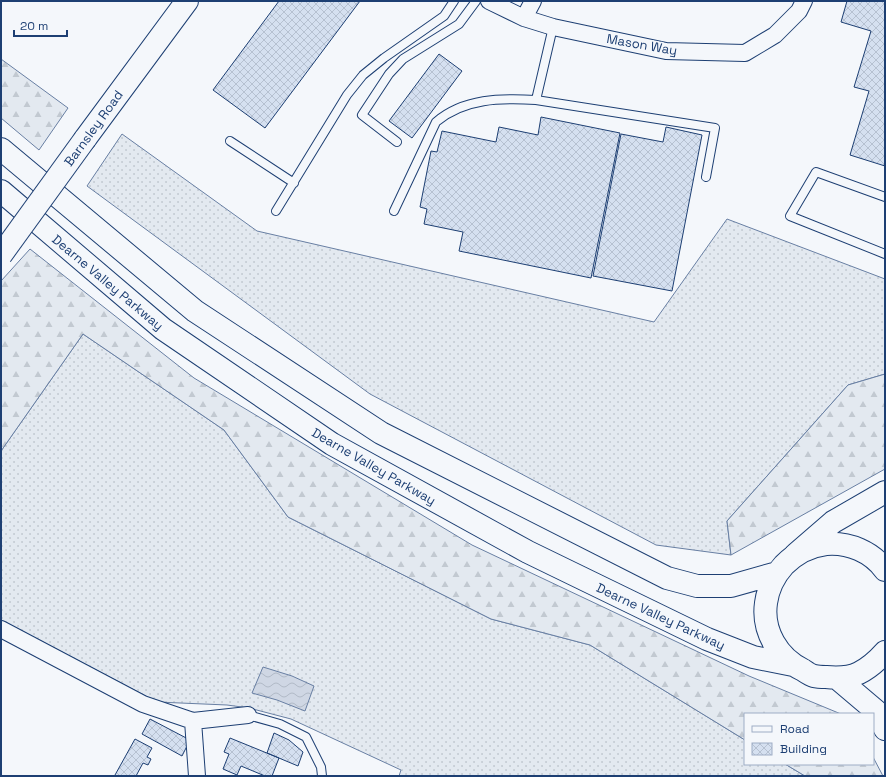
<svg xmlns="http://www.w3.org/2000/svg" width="886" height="777" font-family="'Space Grotesk',sans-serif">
  <defs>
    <pattern id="grass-dots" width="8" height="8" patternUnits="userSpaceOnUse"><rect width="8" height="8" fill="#e3e9f0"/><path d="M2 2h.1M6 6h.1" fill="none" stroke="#c2c9d1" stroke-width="1.8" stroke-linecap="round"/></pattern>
    <pattern id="forest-firs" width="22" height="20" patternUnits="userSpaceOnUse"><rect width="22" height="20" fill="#e3e9f0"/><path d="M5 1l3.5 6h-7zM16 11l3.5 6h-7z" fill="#c2c9d1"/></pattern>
    <pattern id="water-waves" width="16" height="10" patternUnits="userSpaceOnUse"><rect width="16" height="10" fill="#cfd7e4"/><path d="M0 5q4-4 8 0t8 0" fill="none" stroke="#b1bac7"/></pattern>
    <pattern id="building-cross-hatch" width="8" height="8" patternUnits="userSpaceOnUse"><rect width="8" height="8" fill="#d5e0f0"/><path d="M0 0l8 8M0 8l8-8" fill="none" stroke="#b6c1d1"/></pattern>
  </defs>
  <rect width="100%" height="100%" fill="#f4f7fb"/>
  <path fill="url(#grass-dots)" stroke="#687fa3" d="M122,134L257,231L654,322L727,219L885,279V374L848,385L727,521L731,555L656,545L370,394L87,186Z
    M83,334L224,430L288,517L491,619L590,645L745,740V764H785L805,776H399L401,770L291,719L249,708L227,705L157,702L1,620V451Z"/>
  <path fill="url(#forest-firs)" stroke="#687fa3" d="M1,59L68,108L39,150L1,118Z
    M30,249L194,378L472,545L749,676L841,714H745V740L590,645L491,619L288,517L224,430L83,334L1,451V281Z
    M885,374V469L731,555L727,521L848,385Z
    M873,757L883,776H805L785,764H873Z"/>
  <path fill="url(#water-waves)" stroke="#687fa3" d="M263,667L292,676L314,686L305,711L277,700L252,693Z"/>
  <path fill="url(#building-cross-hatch)" stroke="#1d3f73" d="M279,1H360L265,128L213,90Z
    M847,1H885V166L850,155L869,91L854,87L871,31L841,22Z
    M439,54L462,71L412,138L389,121Z
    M541,117L620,133L591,278L459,251L463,232L424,224L427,209L420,207L431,151L437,152L442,131L496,142L499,127L538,135Z
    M666,127L702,135L672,291L593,276L621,134L663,142Z
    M150,719L190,740L182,756L142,734Z
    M274,733L289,740L303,752L298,766L267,753Z
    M230,738L279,758L272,776H265L241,766L237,775L223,769L229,754L224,752Z
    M135,739L152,748L147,757L151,759L148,765L143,763L136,776H116L115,775Z"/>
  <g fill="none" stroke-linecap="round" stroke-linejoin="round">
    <defs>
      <path id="lane" d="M536,100L715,128L706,177
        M230,141L294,183
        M397,142L362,115L389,74L403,59L459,24L476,1
        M885,197L816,172L790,216L885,254
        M276,211L347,95L363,75L384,58L444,16L454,1
        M394,211L436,122C464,98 501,98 536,100L553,27
        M248,715L280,724L306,737L321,767L322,776"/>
      <path id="street" d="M489,1L524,18L553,27L666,51L745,53L775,35L799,11L804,1
        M524,18L533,1
        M1,629L143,704L193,721L197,776
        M193,721L248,715"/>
      <path id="secondary" d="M85,139L187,1
        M796,554L833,522L885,492"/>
      <path id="highway" d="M1,149L195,311L381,433L667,578L697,586H731L777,573
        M1,191L163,329L332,444L528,552L707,639L753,657L793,665
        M885,570C872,552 849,542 826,544C809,546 796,553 784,565C774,576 768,588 766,603C762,631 778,658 803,670C806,672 810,675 814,676C818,677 822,677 826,677C837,678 849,678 859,673C869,668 877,661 885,652
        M837,678L876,711L885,729"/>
    </defs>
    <use href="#lane" stroke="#1d3f73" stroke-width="10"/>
    <use href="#street" stroke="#1d3f73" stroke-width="18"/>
    <use href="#secondary" stroke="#1d3f73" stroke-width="24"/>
    <use href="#highway" stroke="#1d3f73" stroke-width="24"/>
    <use href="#lane" stroke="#f4f7fb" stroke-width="8"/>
    <use href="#street" stroke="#f4f7fb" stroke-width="16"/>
    <use href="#secondary" stroke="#f4f7fb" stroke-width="22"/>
    <use href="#highway" stroke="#f4f7fb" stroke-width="22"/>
    <defs>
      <path id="secondary-bridge" d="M1,255L85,139"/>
    </defs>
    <use href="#secondary-bridge" stroke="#1d3f73" stroke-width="24" stroke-linecap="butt"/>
    <use href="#secondary-bridge" stroke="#f4f7fb" stroke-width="22"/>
  </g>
  <g text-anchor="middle" stroke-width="3" stroke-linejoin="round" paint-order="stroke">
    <g font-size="13" fill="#1d3f73" stroke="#f4f7fb">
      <text transform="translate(642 44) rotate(10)" y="5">Mason Way</text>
      <text transform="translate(93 128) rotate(-54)" y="5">Barnsley Road</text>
      <text transform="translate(108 282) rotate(40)" y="5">Dearne Valley Parkway</text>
      <text transform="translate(374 466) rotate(30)" y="5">Dearne Valley Parkway</text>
      <text transform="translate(661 616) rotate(25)" y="5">Dearne Valley Parkway</text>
    </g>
  </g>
  <rect width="886" height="777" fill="none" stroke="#1d3f73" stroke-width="4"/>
  <rect x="744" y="713" width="130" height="52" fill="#f4f7fb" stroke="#9eadc5"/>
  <rect x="752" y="726" width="20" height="6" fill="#f4f7fb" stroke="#9eadc5"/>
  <text x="780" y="733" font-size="12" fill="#1d3f73">Road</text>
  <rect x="752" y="743" width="20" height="12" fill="url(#building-cross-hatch)" stroke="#9eadc5"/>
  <text x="780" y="753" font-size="12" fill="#1d3f73">Building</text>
  <path d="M14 30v6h53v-6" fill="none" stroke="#1d3f73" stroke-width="2"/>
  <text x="20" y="30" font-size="12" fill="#1d3f73" stroke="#f4f7fb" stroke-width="3" paint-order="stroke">20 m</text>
</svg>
